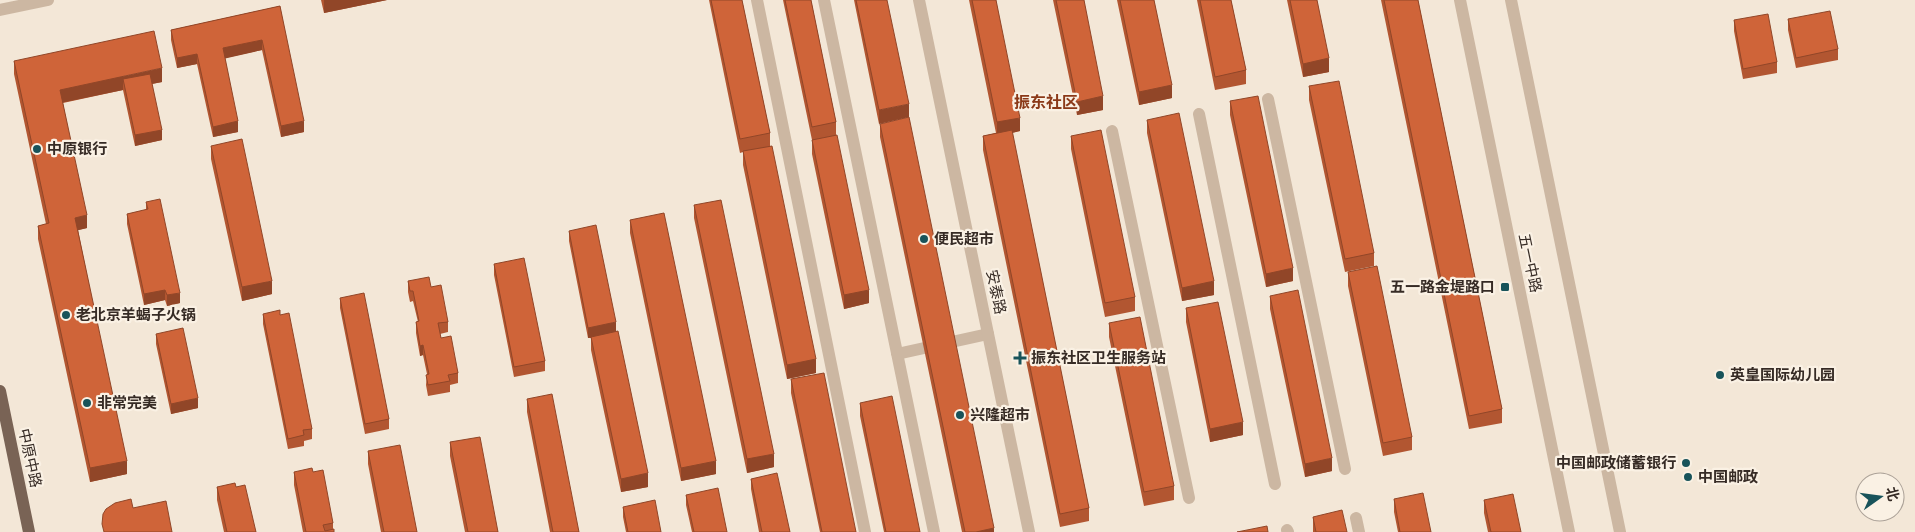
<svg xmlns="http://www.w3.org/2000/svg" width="1915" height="532" font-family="Rubik,'Noto Sans SC',sans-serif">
  <rect width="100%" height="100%" fill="#f3e7d7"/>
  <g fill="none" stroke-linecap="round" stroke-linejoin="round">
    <path stroke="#ccb7a2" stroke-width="12" d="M757,0L865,532
      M824,0L934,532
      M1268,99L1345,469
      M1199,114L1275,484
      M1112,131L1189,498
      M897,354L988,334
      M1356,518L1359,532
      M1287,530L1288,532"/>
    <path stroke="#ccb7a2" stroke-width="12" d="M919,0L1029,532
      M1460,0L1569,532
      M1511,0L1620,532
      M0,10L48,0"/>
    <path stroke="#796355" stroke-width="12" d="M0,391L29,532"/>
  </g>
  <path fill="#b25631" d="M321,0H387L324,13Z
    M709,0H742L770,133V146L816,373L787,379L743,165V152L740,153Z
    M783,0H811L836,122V135L869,303L844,309L812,154V140Z
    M854,0H887L879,124Z
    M969,0H996L1020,131L1012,133L1089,508V521L1060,527L983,150V136L996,133Z
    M1053,0H1084L1103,110L1077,115Z
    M1117,0H1154L1172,98L1139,105Z
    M1197,0H1231L1246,70V84L1215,90Z
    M1287,0H1317L1329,72L1303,77Z
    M1381,0H1418L1502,409V423L1469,429Z
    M280,6L304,132L281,137L262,50L225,58L238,132L213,137L197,64L177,68L171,40V30Z
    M1788,19L1838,49V60L1796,68L1788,30Z
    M1734,20L1777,62V73L1743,79L1734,31Z
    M14,61L162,82L152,84L162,140L135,146L123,90L63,103L87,228L78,230L127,474L90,482L38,239V226L46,224L14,74Z
    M1309,86L1374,253V266L1345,272L1309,100Z
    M1230,101L1293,281L1266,287L1230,115Z
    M1147,120L1214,295L1182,301L1147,133Z
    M880,124L994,532H962L880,137Z
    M1071,136L1135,297V311L1105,317L1071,149Z
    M211,146L272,294L242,301L211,159Z
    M146,202L180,303L167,306L165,300L144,305L127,224V214L146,210Z
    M694,205L774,467L747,473L694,218Z
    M630,220L716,474L681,481L630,233Z
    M569,231L616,332L648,487L621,492L591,350V338H588L569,241Z
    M494,264L545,361V371L514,377L494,275Z
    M1348,272L1412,437V450L1383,456L1348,286Z
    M408,281L431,287L448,322V332L440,334L441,338L458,373V383L450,385V392L428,396L426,385L427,374L423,355L420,356L416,333V322H418L413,301L410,302L408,292Z
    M1270,296L1332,471L1305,477L1270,309Z
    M340,298L389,419V429L365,434L340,308Z
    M1186,308L1243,435L1210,442L1186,322Z
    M263,314L312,429V439L304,441V446L288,449L263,324Z
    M1109,323L1174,486V500L1144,506L1109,337Z
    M156,334L198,408L171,414L156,344Z
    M791,379L856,532H820L791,393Z
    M527,399L579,532H550L527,412Z
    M860,403L920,532H884L860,416Z
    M450,442L498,532H465L450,456Z
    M368,451L417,532H381L368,464Z
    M294,472H313L333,523V529L334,532H303L294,485Z
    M751,479L790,532H759L751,489Z
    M217,487H236L256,532H224L217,500Z
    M686,495L727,532H692L686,505Z
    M1394,499L1431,532H1398L1394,512Z
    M1484,500L1521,532H1488L1484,513Z
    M623,507L661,532H626L623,517Z
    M1313,517L1347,532H1313Z"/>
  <path fill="#914628" d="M324,0H387L324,13Z
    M262,40V50L223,59V48Z
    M197,54V64L177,68V58Z
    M1329,58V72L1303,77V64Z
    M162,68V82L125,89L123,79V90L60,103V90Z
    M1172,85V98L1139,105V92Z
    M1103,96V110L1077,115V102Z
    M909,104V117L879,124V110Z
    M1020,118V131L997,136V122Z
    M238,121V132L213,137V127Z
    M304,121V132L281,137V126Z
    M162,130V140L135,146V135Z
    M87,215V228L75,231V218Z
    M1293,268V281L1266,287V274Z
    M272,281V294L242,301V287Z
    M1214,281V295L1182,301V288Z
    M165,290V300L144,305V294Z
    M869,290V303L844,309V295Z
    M180,293V303L167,306V295Z
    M616,322V333L588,338V328Z
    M423,345V355L420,356V346Z
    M816,359V373L787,379V365Z
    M198,398V408L171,414V404Z
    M1243,422V435L1210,442V429Z
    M774,454V467L747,473V459Z
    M1332,458V471L1305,477V464Z
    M127,461V474L90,482V468Z
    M716,461V474L681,481V468Z
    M648,473V487L621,492V479Z
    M994,528V532H976Z"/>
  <path fill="#cf6439" stroke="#914628" d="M711,0H742L770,133L740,139Z
    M785,0H811L836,122L812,127Z
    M856,0H887L909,104L879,110Z
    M972,0H996L1020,118L997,122Z
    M1056,0H1084L1103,96L1077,102Z
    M1120,0H1154L1172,85L1139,92Z
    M1200,0H1231L1246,70L1215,77Z
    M1290,0H1317L1329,58L1303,64Z
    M1384,0H1418L1502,409L1469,416Z
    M280,6L304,121L281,126L262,40L223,48L238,121L213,127L197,54L177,58L171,30Z
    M1830,11L1838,49L1796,58L1788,19Z
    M1768,14L1777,62L1743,69L1734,20Z
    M154,31L162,68L60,90L87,215L75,218L127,461L90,468L38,226L49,223L14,61Z
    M150,74L162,130L135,135L123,79Z
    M1339,81L1374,253L1345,259L1309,86Z
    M1258,96L1293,268L1266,274L1230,101Z
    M1179,113L1214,281L1182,288L1147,120Z
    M909,117L994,528L976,532H965L880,124Z
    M1012,130L1089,508L1060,514L983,136Z
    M1101,130L1135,297L1105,303L1071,136Z
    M837,135L869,290L844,295L812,140Z
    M242,139L272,281L242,287L211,146Z
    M772,146L816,359L787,365L743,151Z
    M160,199L180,293L167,295L165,290L144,294L127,214L148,209L146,202Z
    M721,200L774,454L747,459L694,205Z
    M664,213L716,461L681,468L630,220Z
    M596,225L616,322L588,328L569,231Z
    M524,258L545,361L514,367L494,264Z
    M1377,266L1412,437L1383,443L1348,272Z
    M429,277L431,287L441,285L448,322L438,323L441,338L451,336L458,373L448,375L450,381L428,385L426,375L429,374L423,345L420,346L416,322L419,321L413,291H410L408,281Z
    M1298,290L1332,458L1305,464L1270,296Z
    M364,293L389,419L365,424L340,298Z
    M1218,302L1243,422L1210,429L1186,308Z
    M280,310V315L289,313L312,429L303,430L304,435L288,439L263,314Z
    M1140,317L1174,486L1144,492L1109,323Z
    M183,328L198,398L171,404L156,334Z
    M618,331L648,473L621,479L591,337Z
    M824,373L856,532H822L791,379Z
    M552,394L579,532H553L527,399Z
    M892,396L920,532H886L860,403Z
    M480,437L498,532H468L450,442Z
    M400,445L417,532H384L368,451Z
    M312,468L313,472L323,470L333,523L323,525L325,531L334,529V532H306L294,472Z
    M777,473L790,532H762L751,479Z
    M235,483L236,487L245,485L256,532H227L217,487Z
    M718,488L727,532H694L686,495Z
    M1423,493L1431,532H1400L1394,499Z
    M1513,494L1521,532H1491L1484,500Z
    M131,499L133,508L166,501L172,532H104L102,524L103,514L106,509L115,503Z
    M655,500L661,532H628L623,507Z
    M1342,510L1347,532H1316L1313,517Z
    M1267,526L1268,532H1237Z"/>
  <g fill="#18535a" stroke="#faf1e4" stroke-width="2">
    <circle cx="37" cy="149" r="5"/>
    <circle cx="924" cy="239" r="5"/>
    <rect x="1500" y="282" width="10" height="10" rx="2.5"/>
    <circle cx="66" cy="315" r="5"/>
    <path d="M1017.5 350.5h5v5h5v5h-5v5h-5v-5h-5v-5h5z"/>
    <circle cx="1720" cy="375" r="5"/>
    <circle cx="87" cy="403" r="5"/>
    <circle cx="960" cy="415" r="5"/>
    <circle cx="1686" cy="463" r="5"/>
    <circle cx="1688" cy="477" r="5"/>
  </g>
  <g text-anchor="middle" stroke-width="4.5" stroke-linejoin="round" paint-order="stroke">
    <g font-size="15" font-weight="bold" fill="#362b25" stroke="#faf1e4" text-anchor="start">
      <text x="47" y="154">中原银行</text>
      <text x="934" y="244">便民超市</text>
      <text x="1495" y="292" text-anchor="end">五一路金堤路口</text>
      <text x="76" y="320">老北京羊蝎子火锅</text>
      <text x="1031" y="363">振东社区卫生服务站</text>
      <text x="1730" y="380">英皇国际幼儿园</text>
      <text x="97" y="408">非常完美</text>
      <text x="970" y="420">兴隆超市</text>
      <text x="1676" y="468" text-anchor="end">中国邮政储蓄银行</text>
      <text x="1698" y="482">中国邮政</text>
    </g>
    <g font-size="15" fill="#362b25" stroke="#faf1e4">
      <text transform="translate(1530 263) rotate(78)" y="5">五一中路</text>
      <text transform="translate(996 292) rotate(78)" y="5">安泰路</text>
      <text transform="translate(30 458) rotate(78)" y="5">中原中路</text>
    </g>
    <g font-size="16" font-weight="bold" fill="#8b3918" stroke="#faf1e4">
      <text x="1046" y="108">振东社区</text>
    </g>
  </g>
  <g transform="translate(1880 497) rotate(76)"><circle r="24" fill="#faf1e4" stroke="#aca298"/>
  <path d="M0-4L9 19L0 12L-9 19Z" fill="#18535a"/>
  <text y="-8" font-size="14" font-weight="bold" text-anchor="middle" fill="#362b25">北</text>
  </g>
</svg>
